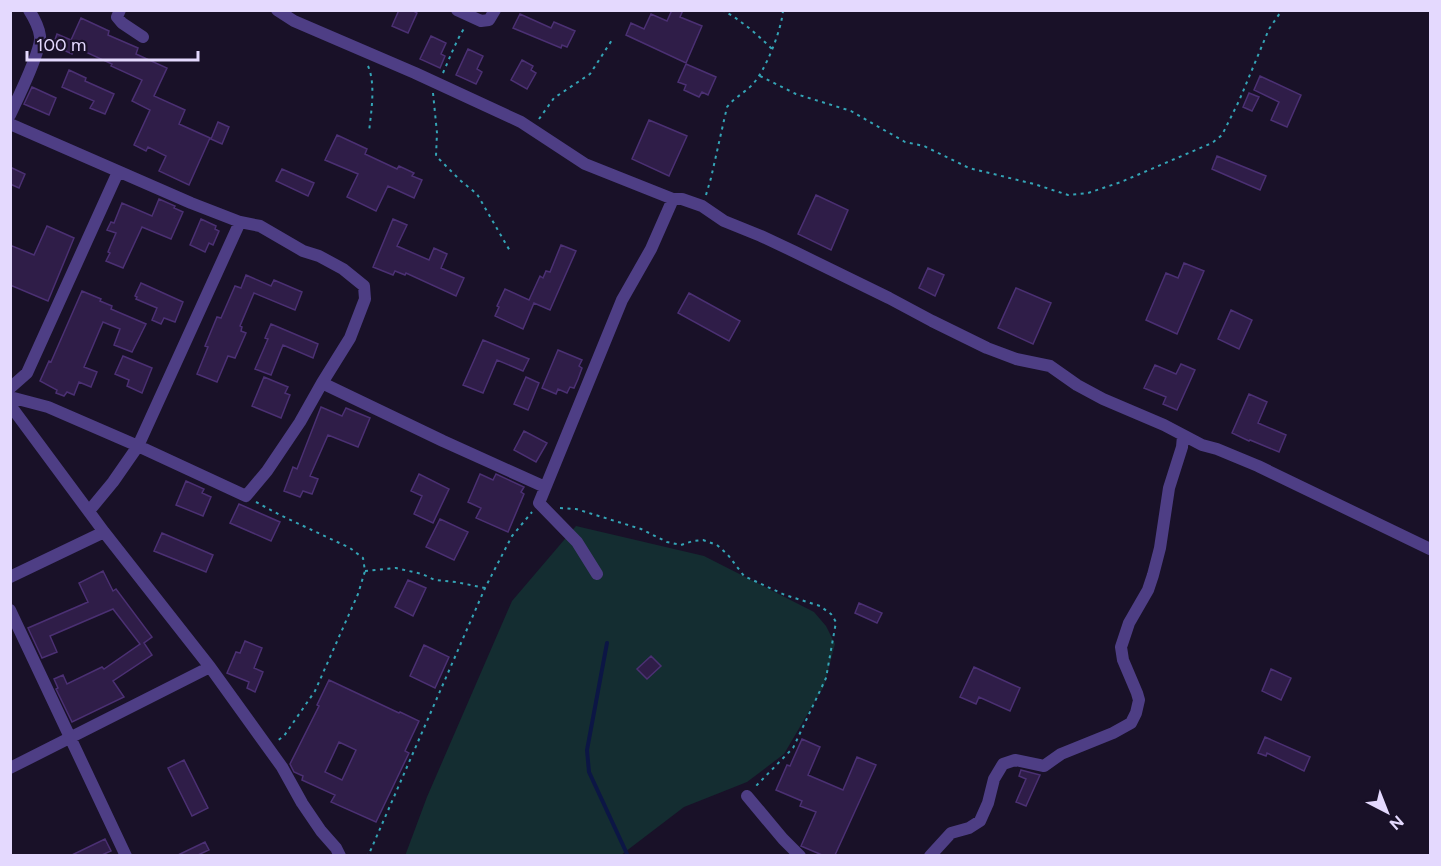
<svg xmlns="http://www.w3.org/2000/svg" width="1441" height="866" font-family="Figtree,sans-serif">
  <rect width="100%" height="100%" fill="#191128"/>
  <path fill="#142d31" d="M576,526L704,556L814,612L826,626L835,644L824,686L784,754L747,782L684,807L621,855L405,856L427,797L512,601Z"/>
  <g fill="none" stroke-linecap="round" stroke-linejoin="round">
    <path stroke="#0c1645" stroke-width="4" d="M607,643L587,750L589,772L628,856"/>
  </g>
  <path fill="#2f1d48" stroke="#4b3073" stroke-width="1.5" fill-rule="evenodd" d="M399,10H412L417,13L408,33L392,26Z
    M672,10H683L680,17L702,26L686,63L626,35L631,23L644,29L651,14L667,21Z
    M520,14L551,28L554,22L575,31L567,47L562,45L561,48L513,28Z
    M81,18L109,31L108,35L138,48L136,54L167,68L154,96L185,110L179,124L210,138L189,185L159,171L166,156L148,147L146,151L134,145L150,110L132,101L142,80L111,66L112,64L75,47L72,54L53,45L57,34L71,40Z
    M431,36L446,43L441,54L445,56L440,68L420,59Z
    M468,49L483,56L477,69L482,72L476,84L456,75Z
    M522,60L533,66L531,70L536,73L527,89L511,80Z
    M686,64L716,77L708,95L702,92L699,97L684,90L686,85L678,82Z
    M69,70L86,78L85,81L114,94L105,114L90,108L94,101L62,87Z
    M1260,76L1301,95L1287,127L1271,120L1279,102L1254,90Z
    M32,87L56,98L49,115L24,104Z
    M1249,93L1259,97L1252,111L1243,107Z
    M649,120L687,136L669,176L632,159Z
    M218,122L229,127L222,144L211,139Z
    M337,135L367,149L365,154L397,169L399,166L414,173L412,176L422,180L414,198L388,186L376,211L347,197L358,174L325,160Z
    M1217,156L1266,176L1260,190L1212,169Z
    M10,167L25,174L19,188L10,184Z
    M282,169L314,183L308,196L276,181Z
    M816,195L848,210L831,250L798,234Z
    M159,199L175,206L174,208L183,212L171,239L142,227L123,268L106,261L110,253L108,252L116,233L107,230L111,222L114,223L122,203L152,216Z
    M201,219L216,226L215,229L219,231L213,245L209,243L205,252L190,245Z
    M393,219L407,225L397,246L429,260L434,248L447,254L441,268L464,278L456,296L406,273L405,275L395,271L393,275L373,267Z
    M47,226L74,238L48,301L10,285V245L34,255Z
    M561,245L576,251L550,310L534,303L523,329L495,316L499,307L497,306L505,289L529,300L540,276L543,278L546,271L550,272Z
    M1184,263L1204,271L1177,334L1146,320L1166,273L1178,278Z
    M928,268L944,275L935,296L919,288Z
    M246,275L271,286L274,280L302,292L295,310L254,293L240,326L242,327L241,331L246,333L235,358L228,356L217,382L197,374L208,347L205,346L217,317L221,318L235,286L241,288Z
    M141,283L183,302L175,322L164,318L161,324L152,320L157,308L136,299L137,297L135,296Z
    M1016,288L1051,303L1033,344L998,328Z
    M82,291L101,299L100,301L112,306L111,309L146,324L132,352L114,345L120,329L103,322L84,367L97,372L91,387L79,382L74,395L67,392L64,396L56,393L57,390L40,381L49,361L51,362Z
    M689,293L740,321L729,341L678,313Z
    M1231,310L1252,320L1239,349L1218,339Z
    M271,324L318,344L313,358L283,345L271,375L255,369L268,339L265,338Z
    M483,340L529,359L523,371L497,360L483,393L463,385Z
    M558,350L582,360L579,366L582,368L578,379L574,388L570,387L567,393L558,389L556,394L542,388Z
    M123,356L152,368L142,393L127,386L129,380L115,374Z
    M1181,364L1195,370L1177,410L1163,404L1166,397L1144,388L1155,365L1176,374Z
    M264,377L288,387L285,393L290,395L281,418L252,406Z
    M526,377L539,383L528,410L514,404Z
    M1249,394L1267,402L1258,423L1286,435L1279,452L1250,440L1249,441L1232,433Z
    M321,407L342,416L346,408L370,418L358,447L328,435L310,476L318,479L312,494L303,491L300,497L284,491L293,467L297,469Z
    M524,431L547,443L536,462L514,450Z
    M419,474L449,489L433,523L414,514L422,496L411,491Z
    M480,474L493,480L496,474L524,487L521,492L524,494L508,532L476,518L481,508L468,502Z
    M186,481L204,489L202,493L211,497L203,516L176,505Z
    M239,504L280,522L271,541L230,523Z
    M440,519L468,532L454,560L426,547Z
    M162,533L213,555L206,572L154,551Z
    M103,571L113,591L116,589L152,637L144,643L152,655L113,681L124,697L72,722L56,689L58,688L54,679L63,675L67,684L102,667L104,669L140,644L113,609L50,636L57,652L42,658L28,628L88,602L79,583Z
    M408,580L426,588L413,616L395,607Z
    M859,603L882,613L877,623L855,613Z
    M245,641L262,648L254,668L263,672L255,692L247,688L249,682L227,673L236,652L240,653Z
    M424,645L449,657L435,688L410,676Z
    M651,656L661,666L647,679L637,669Z
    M974,667L1020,688L1010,711L979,697L976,704L960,697Z
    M1271,669L1291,678L1281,700L1262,691Z
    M329,680L399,713L400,712L419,721L405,751L409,753L376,822L331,802L335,795L302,780L303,776L294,772L290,764L319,706L317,705ZM339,742L356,750L342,780L325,772Z
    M1265,737L1310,757L1304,771L1267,753L1266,756L1258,753Z
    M802,739L820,747L808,775L843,790L857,757L876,765L835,855H822L801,846L816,812L800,806L802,801L776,790L787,765L790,766Z
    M184,760L208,808L192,816L168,768Z
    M1021,770L1040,775L1026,806L1016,802L1026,779L1019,776Z
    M105,839L111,851L102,855H72Z
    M205,842L209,850L198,855H178Z"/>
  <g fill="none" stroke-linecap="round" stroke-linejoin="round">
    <path stroke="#34a4b6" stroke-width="2" stroke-dasharray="3 4.5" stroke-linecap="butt" d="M722,10C741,20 757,34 772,49
      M368,66C376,84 371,113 369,132
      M443,73C450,57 456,41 465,27
      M760,76L796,94L851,111L905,142L924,146L969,168L1034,184L1068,195L1088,193L1121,182L1212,143L1222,135L1239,101L1269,29L1280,13L1284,10
      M433,93L437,133L436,156L461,181L477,194L510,251
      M539,119L554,98L590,74L612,40
      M706,195L711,178L727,107C734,98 744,93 752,85C765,72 782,29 783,10
      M256,502L280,515L350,548L363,558L365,571L358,594L315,691L284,736L277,741
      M560,508L576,509L641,529L667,542L681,545L693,541L703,540L717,545L728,555L744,576L785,595L820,606L831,614L836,622L826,678L793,748L754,788
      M365,571L396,568L422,574L435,580L456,582L485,588
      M365,856L369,854L485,588L512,536L532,512"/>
    <path stroke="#4e3e85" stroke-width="12" d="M120,10L117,17L122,23L143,37
      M277,10L294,21L415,73L521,122L585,164L673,199H682L702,206L724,221L761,236L795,252L889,298L932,321L987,348L1016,359L1050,366L1077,385L1103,399L1164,425L1202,445L1217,449L1258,466L1430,549
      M457,10L481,21L489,20L495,10
      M10,115C17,100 42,49 40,36C39,27 34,18 29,10
      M10,124L191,203L240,222L260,226L303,251L319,256L343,269L364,286L365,299L350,338L322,383L300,422L267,471L246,496L138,446L48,407L10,397
      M322,383L443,441L545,487
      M10,388L27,373L118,172
      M10,405L104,532L210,667L282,767L302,803L321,831L336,848L340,856
      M89,511L113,482L138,446L240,222
      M597,574L577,542L539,503L622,300L651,249L673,199
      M10,577L104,532
      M10,610L126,856
      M10,768L210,667
      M747,796L783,839L800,856
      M930,856L951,833L969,828L980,821L988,803L994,779L1003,764L1015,760L1044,766L1061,754L1113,733L1131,723L1136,713L1139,700L1137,693L1123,660L1121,647L1129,623L1148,590L1153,575L1160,548L1169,488L1182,447L1183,436"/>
  </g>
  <rect width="1441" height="866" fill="none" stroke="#e4d9fe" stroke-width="24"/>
  <g transform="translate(1387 812) rotate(138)" stroke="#191128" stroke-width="4.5" paint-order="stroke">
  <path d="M0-4.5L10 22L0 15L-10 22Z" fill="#e4d9fe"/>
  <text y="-9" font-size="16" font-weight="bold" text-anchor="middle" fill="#e4d9fe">N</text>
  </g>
  <path d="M27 51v9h171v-9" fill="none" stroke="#e4d9fe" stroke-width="3"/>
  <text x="36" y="51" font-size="18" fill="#e4d9fe" stroke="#191128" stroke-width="4.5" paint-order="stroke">100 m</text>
</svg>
